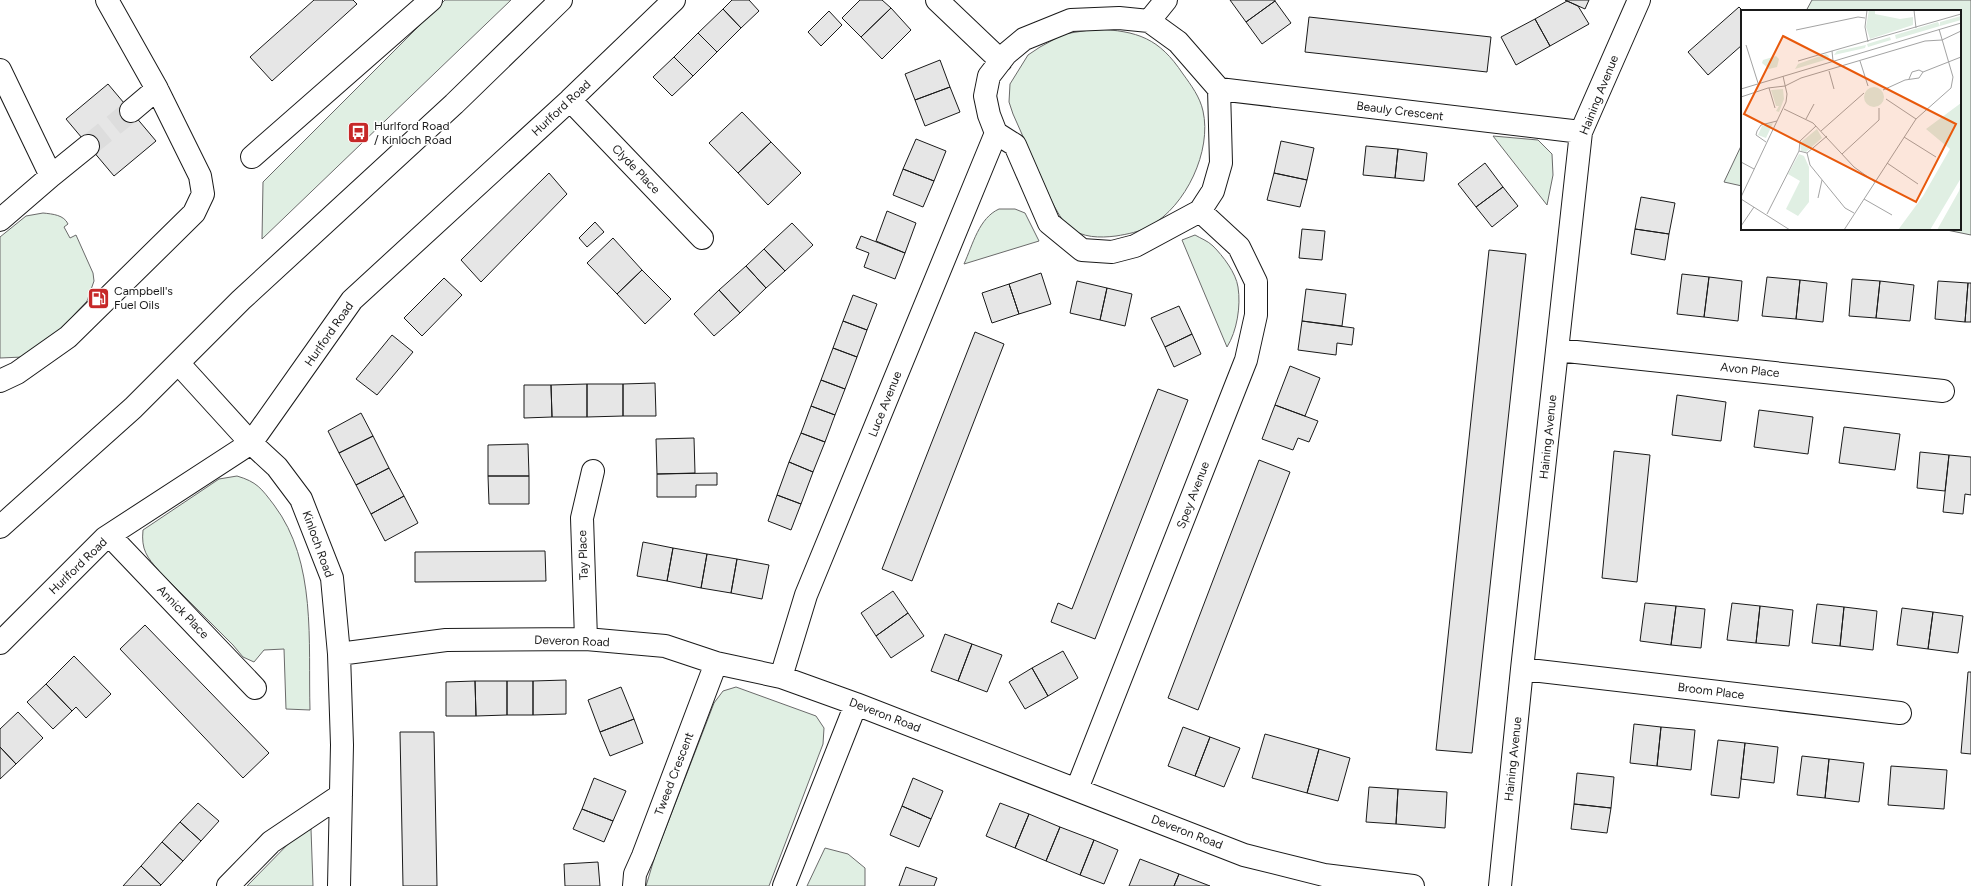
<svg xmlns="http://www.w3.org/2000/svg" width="1971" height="886" font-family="Figtree,sans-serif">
  <rect width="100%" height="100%" fill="#fff"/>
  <path fill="#e0efe3" stroke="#6a6a6a" d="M445,0H511L262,239L263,182Z
    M1812,0H1971V235L1942,229H1960V11H1806Z
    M1096,29C1138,31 1159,38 1183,74C1191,85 1200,97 1203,111C1212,151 1186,206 1150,226C1139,232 1128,234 1116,236C1100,238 1082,238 1069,227C1062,221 1057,211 1052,202L1013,114L1009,102L1010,84L1028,55L1040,47L1064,34Z
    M1493,136L1538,140L1552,154L1553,175L1547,205Z
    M1742,144V186L1724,182Z
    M999,209H1015L1025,213L1039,241L964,264C973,244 979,218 999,209Z
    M43,213C53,214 64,215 68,224L64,227L70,238L76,235L93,273L94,281L87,301L59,331L23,357L0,358V237L26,216Z
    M1195,235C1200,238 1208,241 1213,246C1223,256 1236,273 1238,287C1241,306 1237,331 1227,347L1182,240Z
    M237,476C257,482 261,488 274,505C317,562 308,642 310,710L286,709L284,649L264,650L254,662L243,657L233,645L159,571C147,557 141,550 143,530L219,479Z
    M736,687L816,716L824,728L823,744L769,886H646L655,856L714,703L723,691Z
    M311,829L313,886H247L295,837Z
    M825,848L848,854L865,868V886H807Z"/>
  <path fill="#e6e6e6" stroke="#1a1a1a" d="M314,0H353L357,4L272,81L250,57Z
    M732,0H749L759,11L741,28L723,9Z
    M860,0H882L891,8L861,37L842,18Z
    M1230,0H1275V1L1246,22Z
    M1565,0H1589L1585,9Z
    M1275,1L1291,23L1262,44L1246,22Z
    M1567,1L1578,6L1589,24L1550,46L1535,19Z
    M1739,7L1743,11L1742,45L1708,75L1688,52Z
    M891,8L911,30L882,59L861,37Z
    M723,9L741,28L717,52L698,33Z
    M829,11L842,25L821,46L808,32Z
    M1309,17L1491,37L1487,72L1305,52Z
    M1535,19L1550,46L1516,65L1501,37Z
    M698,33L717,52L693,76L674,57Z
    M674,57L693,76L672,96L653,77Z
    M940,60L950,87L915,100L905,74Z
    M108,84L156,141L114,176L66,119Z
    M950,87L960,112L925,126L915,100Z
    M742,112L771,142L738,173L709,143Z
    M916,139L946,151L934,181L903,169Z
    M1281,141L1314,148L1307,180L1274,173Z
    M771,142L801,173L768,205L738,173Z
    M1366,146L1398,149L1395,178L1363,175Z
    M1398,149L1427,153L1424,181L1395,178Z
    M1485,163L1503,187L1476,207L1458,184Z
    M903,169L934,181L923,207L893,195Z
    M549,173L567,194L481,282L461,260Z
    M1274,173L1307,180L1300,207L1267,200Z
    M1503,187L1518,206L1492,227L1476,207Z
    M1641,197L1675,203L1669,234L1635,229Z
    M887,211L916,223L905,253L876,241Z
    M595,222L604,232L587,247L579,238Z
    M792,223L813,245L785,271L764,249Z
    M1302,229L1325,231L1322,260L1299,258Z
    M1635,229L1669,234L1665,260L1631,254Z
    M861,236L905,253L895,279L864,267L869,253L856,248Z
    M613,238L642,270L617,294L587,263Z
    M764,249L785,271L766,288L746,266Z
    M1489,250L1526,254L1472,753L1436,750Z
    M746,266L766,288L740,313L719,290Z
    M642,270L671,299L645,324L617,294Z
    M1041,273L1051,304L1019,314L1009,284Z
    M1682,274L1709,277L1704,317L1677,314Z
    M1709,277L1742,281L1738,321L1704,317Z
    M1767,277L1800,280L1796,319L1762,316Z
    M444,278L462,295L422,336L404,318Z
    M1852,279L1880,281L1876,318L1849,316Z
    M1800,280L1827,283L1823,322L1796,319Z
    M1077,281L1107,288L1100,320L1070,313Z
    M1880,281L1914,285L1910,321L1876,318Z
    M1938,281L1968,283L1965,322L1935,319Z
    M1968,283H1971V322H1965Z
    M1009,284L1019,314L992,323L982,293Z
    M1107,288L1132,294L1125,326L1100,320Z
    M1306,289L1346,294L1342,326L1302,321Z
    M719,290L740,313L714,336L694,314Z
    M853,295L877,304L867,330L843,321Z
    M1179,306L1192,334L1165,347L1151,318Z
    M843,321L867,330L857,357L833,348Z
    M1302,321L1354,328L1352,345L1337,343L1336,355L1298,350Z
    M975,332L1004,344L912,581L882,569Z
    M1192,334L1201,354L1174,367L1165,347Z
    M392,335L413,352L377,395L356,379Z
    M833,348L857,357L845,389L821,380Z
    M1290,366L1320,378L1305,416L1275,405Z
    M821,380L845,389L835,415L811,406Z
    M655,383L656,416H623V384Z
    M587,384V417H552L551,385Z
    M587,384H623V416L587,417Z
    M524,385H551L552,417L524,418Z
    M1158,389L1188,400L1095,639L1051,622L1058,603L1072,609Z
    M1677,395L1726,402L1721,441L1672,435Z
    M1275,405L1318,421L1309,442L1298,438L1293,450L1262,439Z
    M811,406L835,415L825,442L801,433Z
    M1759,410L1813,417L1808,454L1754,447Z
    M361,413L373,436L339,453L328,431Z
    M1844,427L1900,434L1895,470L1839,463Z
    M801,433L825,442L813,472L789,462Z
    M373,436L389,468L356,485L339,453Z
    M694,438L695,473L657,474L656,439Z
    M528,444L529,476H488V445Z
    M1614,451L1650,455L1637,582L1602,578Z
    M1920,452L1949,455L1945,491L1917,488Z
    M1949,455L1971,457V495L1965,494L1963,514L1943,512Z
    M1259,460L1290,472L1198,710L1168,698Z
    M789,462L813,472L801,504L777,495Z
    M389,468L404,496L371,514L356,485Z
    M717,473V485H696V497H657V474Z
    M488,476H529V504H489Z
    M777,495L801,504L791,530L768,521Z
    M404,496L418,523L385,541L371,514Z
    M643,542L673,548L667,581L637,576Z
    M673,548L707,554L701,588L667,581Z
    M545,551L546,581L415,582V552Z
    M707,554L737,559L731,593L701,588Z
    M737,559L769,565L762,599L731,593Z
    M893,591L908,613L876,636L861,613Z
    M1645,603L1676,606L1671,645L1640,641Z
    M1732,603L1760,606L1756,643L1727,640Z
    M1817,604L1844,607L1840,646L1812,643Z
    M1676,606L1705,609L1701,648L1671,645Z
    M1760,606L1793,610L1789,646L1756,643Z
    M1844,607L1877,611L1873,650L1840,646Z
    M1902,608L1933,612L1928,649L1897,645Z
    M1933,612L1963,616L1958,653L1928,649Z
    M908,613L924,636L891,658L876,636Z
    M145,625L269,753L243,778L120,649Z
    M945,634L972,644L958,681L931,671Z
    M972,644L1002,655L987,692L958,681Z
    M1063,651L1078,678L1048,696L1032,668Z
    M74,656L111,694L86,718L76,707L72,711L46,684Z
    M1032,668L1048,696L1025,709L1009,682Z
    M1968,672H1971V754L1961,753Z
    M566,680V714L533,715V681Z
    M475,681L476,716H446V682Z
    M475,681H507V715L476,716Z
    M507,681H533V715H507Z
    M46,684L72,711L53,729L27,702Z
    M621,687L634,719L600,732L588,700Z
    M18,712L43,738L16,764L0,747V729Z
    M634,719L643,743L610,756L600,732Z
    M1634,724L1661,727L1657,766L1630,763Z
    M1183,727L1210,737L1195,776L1168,766Z
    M1661,727L1695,730L1691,770L1657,766Z
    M400,732H434L437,886H403Z
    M1265,734L1319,749L1307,793L1252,778Z
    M1210,737L1240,748L1224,787L1195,776Z
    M1718,740L1745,743L1739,798L1711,795Z
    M1745,743L1778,747L1774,783L1741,779Z
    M0,747L16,764L0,779Z
    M1319,749L1350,758L1338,801L1307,793Z
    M1802,756L1829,759L1825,798L1797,795Z
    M1829,759L1864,763L1859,802L1825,798Z
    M1891,766L1947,770L1944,809L1888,805Z
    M1577,773L1614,777L1611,808L1574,804Z
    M594,778L626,791L613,821L582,809Z
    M913,778L943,791L931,819L902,806Z
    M1369,787L1398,789L1396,824L1366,822Z
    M1398,789L1447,792L1445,828L1396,824Z
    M198,803L219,821L201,841L180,822Z
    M1000,803L1029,814L1015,848L986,836Z
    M1574,804L1611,808L1607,833L1571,829Z
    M902,806L931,819L919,847L890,835Z
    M582,809L613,821L604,842L573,829Z
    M1029,814L1060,827L1046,861L1015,848Z
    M180,822L201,841L183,861L162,842Z
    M1060,827L1094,840L1080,875L1046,861Z
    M1094,840L1118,850L1104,884L1080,875Z
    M162,842L183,861L161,885L141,866Z
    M1140,859L1179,874L1174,886H1129Z
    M598,862L600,886H565L564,864Z
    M141,866L161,885L160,886H123Z
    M906,867L937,878L934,886H899Z
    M1179,874L1210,886H1174Z"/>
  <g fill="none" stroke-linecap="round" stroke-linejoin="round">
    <path stroke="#ddd" stroke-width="22" stroke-dasharray="22 11" stroke-linecap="butt" d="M88,146L131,111"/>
    <defs>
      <path id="minor" d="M937,0L1001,61
        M1119,18L1149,21L1178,42L1219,89L1221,163L1213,191L1200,211L1135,246L1112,252L1082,250L1049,223L1015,145L996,133L989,115L985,96L989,76L1006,54L1024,39L1071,20Z
        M1149,21L1166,0
        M0,70L51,176L0,220
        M1219,89L1581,132
        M570,100L702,238
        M131,111L157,89
        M252,157L431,0
        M51,176L88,146
        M1557,350L1943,391
        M179,364L251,443L277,467L301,499L332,578L339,654L342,745L339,886
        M0,381L17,373L68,337L194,213L203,194L200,176L157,89L107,0
        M110,536L255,688
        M586,639L582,518L593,471
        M0,643L105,538L251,443L352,300L570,100L674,0
        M339,654L446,640L586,639L665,646L716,663L781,677L856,704L1244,855L1324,875L1413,886
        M1522,669L1900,713
        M781,677L806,595L996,133
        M1077,789L1246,360L1256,315V282L1239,247L1200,211
        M228,886L271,842L341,795
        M634,886L635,874L643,856L716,663
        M784,886L856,704
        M1500,886L1522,669L1581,132L1639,0"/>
      <path id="major" d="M0,527L133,408L241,300L454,104L561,0"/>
    </defs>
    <use href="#minor" stroke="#1a1a1a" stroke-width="24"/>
    <use href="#major" stroke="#1a1a1a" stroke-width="24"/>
    <use href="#minor" stroke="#fff" stroke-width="22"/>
    <use href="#major" stroke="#fff" stroke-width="22"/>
  </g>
  <defs>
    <symbol id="bus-square" viewBox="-11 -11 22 22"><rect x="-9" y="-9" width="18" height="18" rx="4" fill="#c62828" stroke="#fff"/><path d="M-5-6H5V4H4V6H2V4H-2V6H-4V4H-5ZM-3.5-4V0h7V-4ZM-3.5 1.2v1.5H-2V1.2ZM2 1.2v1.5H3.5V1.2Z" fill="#fff"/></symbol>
    <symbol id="fuel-square" viewBox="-11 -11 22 22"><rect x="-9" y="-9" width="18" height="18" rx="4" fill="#c62828" stroke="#fff"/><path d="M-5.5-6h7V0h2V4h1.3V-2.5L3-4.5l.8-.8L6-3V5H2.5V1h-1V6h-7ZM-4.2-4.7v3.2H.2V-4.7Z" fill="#fff"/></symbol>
  </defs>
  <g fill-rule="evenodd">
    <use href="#bus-square" x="346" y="120" width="25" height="25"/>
    <use href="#fuel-square" x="86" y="286" width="25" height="25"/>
  </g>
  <g text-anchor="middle" stroke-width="3" stroke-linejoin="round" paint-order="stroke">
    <g font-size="12" fill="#1a1a1a" stroke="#fff">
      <text transform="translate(1599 95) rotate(-68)" y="4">Haining Avenue</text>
      <text transform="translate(561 108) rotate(-43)" y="4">Hurlford Road</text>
      <text transform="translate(1400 111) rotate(7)" y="4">Beauly Crescent</text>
      <text transform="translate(636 169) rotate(46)" y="4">Clyde Place</text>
      <text transform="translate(329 334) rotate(-55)" y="4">Hurlford Road</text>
      <text transform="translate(1750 370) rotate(6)" y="4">Avon Place</text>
      <text transform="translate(885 404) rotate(-68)" y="4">Luce Avenue</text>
      <text transform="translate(1548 437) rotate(-84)" y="4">Haining Avenue</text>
      <text transform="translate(1193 495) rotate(-69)" y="4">Spey Avenue</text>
      <text transform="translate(318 544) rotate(70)" y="4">Kinloch Road</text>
      <text transform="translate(583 555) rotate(-92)" y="4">Tay Place</text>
      <text transform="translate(78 566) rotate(-44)" y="4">Hurlford Road</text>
      <text transform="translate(183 612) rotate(46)" y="4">Annick Place</text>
      <text transform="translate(572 641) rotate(2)" y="4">Deveron Road</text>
      <text transform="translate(1711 691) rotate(7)" y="4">Broom Place</text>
      <text transform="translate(885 715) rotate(21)" y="4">Deveron Road</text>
      <text transform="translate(1513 759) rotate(-84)" y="4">Haining Avenue</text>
      <text transform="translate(674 774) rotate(-69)" y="4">Tweed Crescent</text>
      <text transform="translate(1187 832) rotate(21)" y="4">Deveron Road</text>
    </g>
    <g font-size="12" fill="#1a1a1a" stroke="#fff" text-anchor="start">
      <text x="374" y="130">Hurlford Road<tspan x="374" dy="14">/ Kinloch Road</tspan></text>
      <text x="114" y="295">Campbell's<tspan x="114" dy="14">Fuel Oils</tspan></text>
    </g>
  </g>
  <g transform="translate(1741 10)">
    <rect width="220" height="220" fill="#fff"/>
    <path d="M128,0L134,1V4L159,9L172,7V15L129,29L125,17ZM220,6V10L199,16V12ZM197,12L199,16L155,29L154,25ZM149,27L150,30L127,37L126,34ZM125,35L124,38L93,45L96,41ZM85,44L88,46L87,49L54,59L57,54ZM35,46L38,49L36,57L28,59L21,53L22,50ZM123 87a10 10 0 1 1 20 0a10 10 0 1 1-20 0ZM42,79L43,89L38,102L35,101L38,96H35L30,80ZM220,93V168L189,220H157L182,186L209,139L185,119ZM32,113L25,128L17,125L21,116ZM76,119L81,128L65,142L60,141L59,133ZM58,144L63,146L68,157V192L57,206L45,199L59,171L47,164ZM220,174V220H196L218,181Z" fill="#e0efe3"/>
    <path fill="none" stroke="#a3a3a3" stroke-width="1" d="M126,0L124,17L127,32M173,0L175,18M55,20L117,7L124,8M5,35L17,73M57,51L91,41M92,51L91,41L220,4M119,51L127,76M88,61L93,79M168,69L171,62L178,60L182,62M28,78L34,98M0,79L220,13M142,80L164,70L178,68L182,62L220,47M0,87L27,78L44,76L60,68L184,31L201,30L220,21M145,89L175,109M43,99L72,113L113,157L134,172M65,109L73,94M75,116L59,131L58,141L66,143L86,126M80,121L123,83M163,127L195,147M25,132L15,125L16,121L20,115L36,111M66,143L69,155L104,198L113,203M101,144L138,110V98M0,152L13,159M146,153L177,174M0,187L45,92L46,84L42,66M77,188L81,170M0,189L49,220M123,189L151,205M26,204L58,141M0,216L13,197M103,220L175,109L210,78L212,67L198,19"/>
    <path fill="#e8590c" fill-opacity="0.15" stroke="#e8590c" stroke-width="2" d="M42,26L215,114L175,192L3,104Z"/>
    <rect width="220" height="220" fill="none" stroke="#1a1a1a" stroke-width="2"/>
  </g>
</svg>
